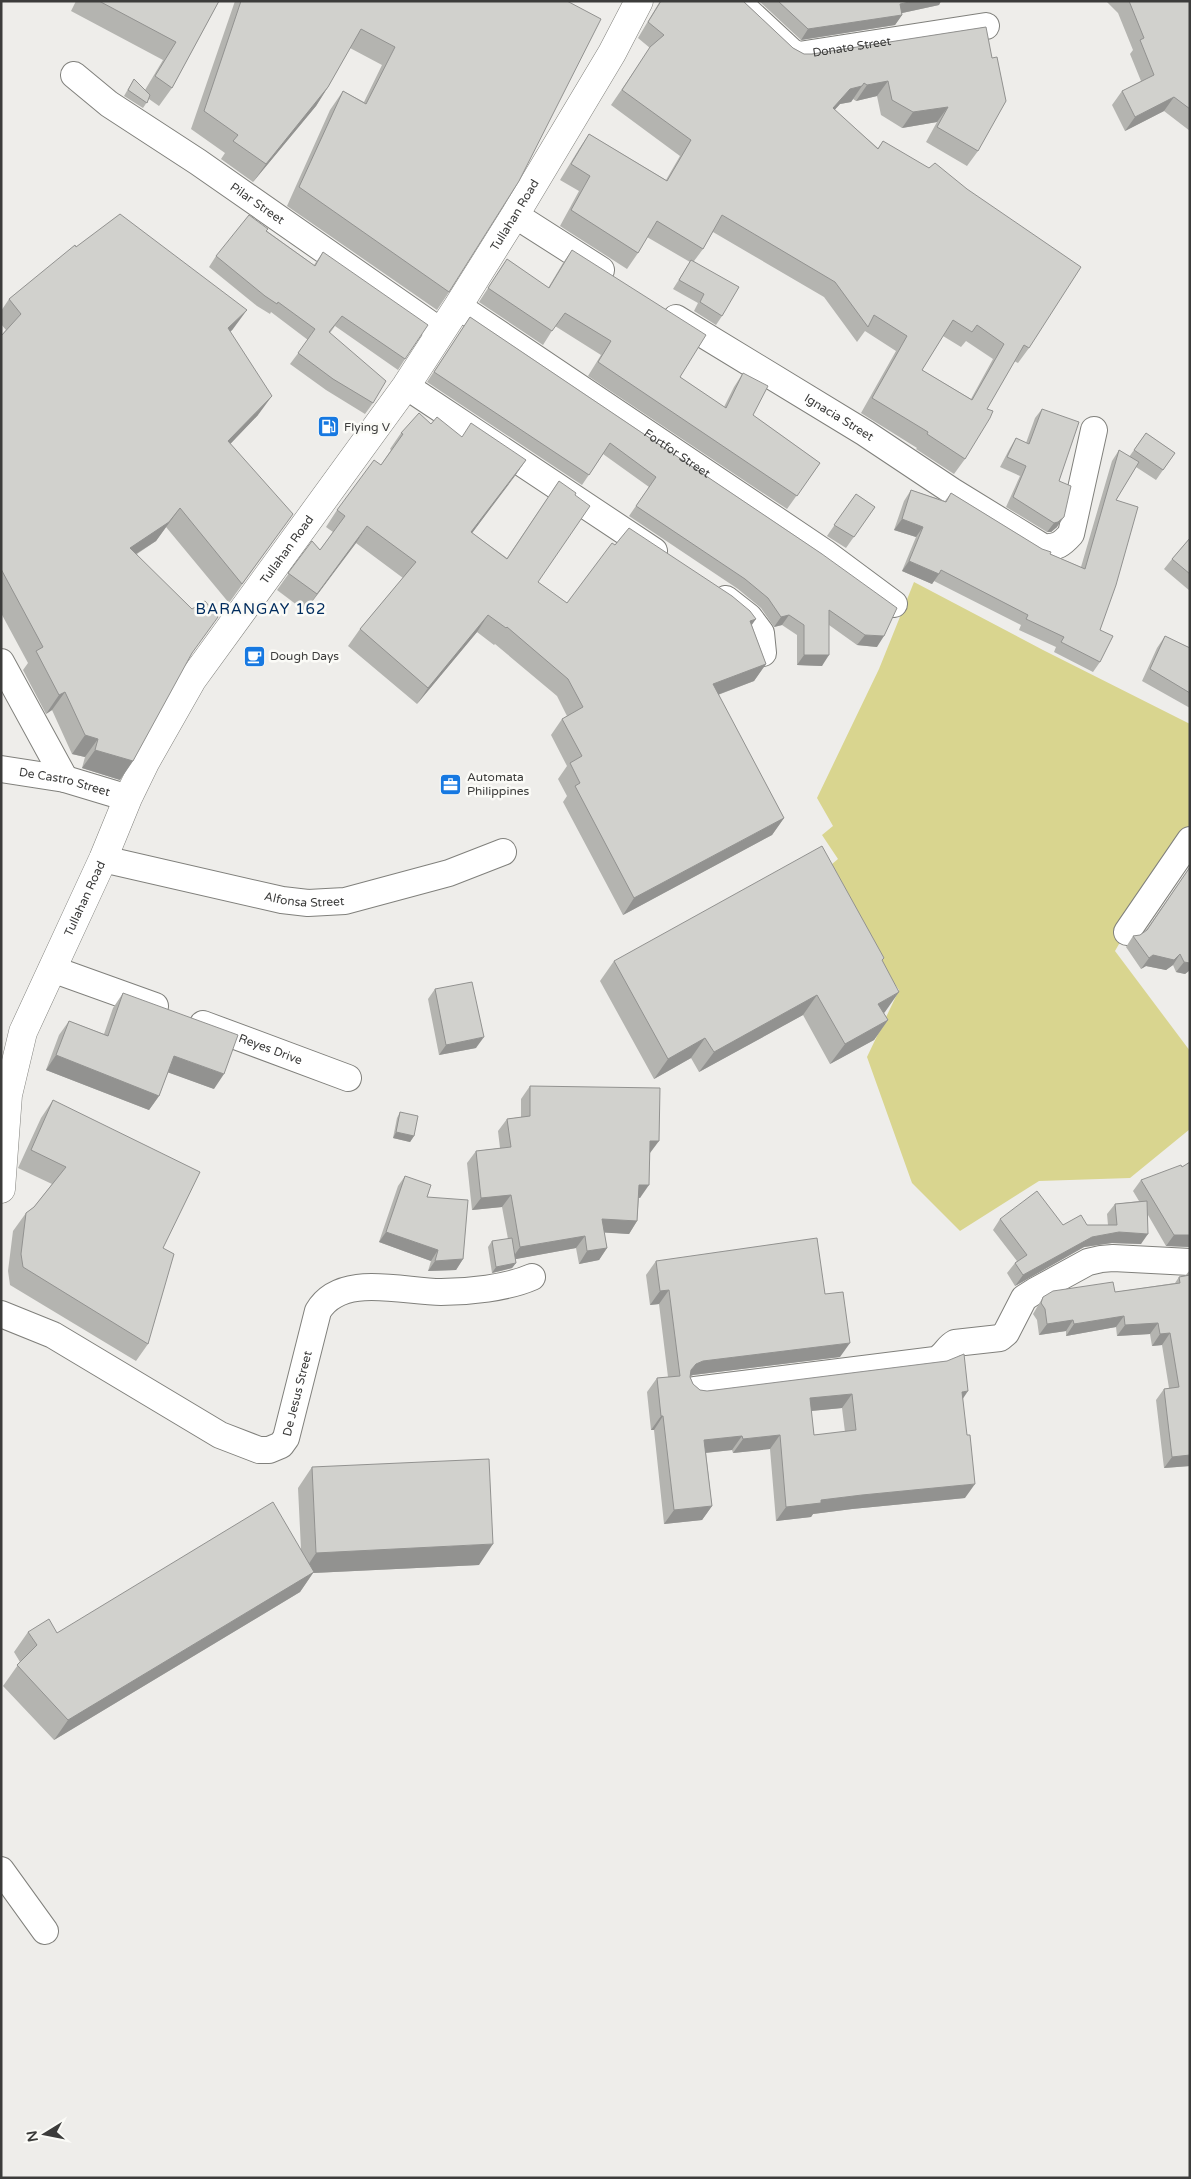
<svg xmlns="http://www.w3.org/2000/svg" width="1191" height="2179" font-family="'Varela Round',sans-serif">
  <rect width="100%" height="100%" fill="#eeedea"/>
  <path fill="#d9d58f" d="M914,582L1043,650L1190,724V831L1143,902L1115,951L1190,1051V1129L1130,1178L1039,1181L960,1231L912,1183L867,1057L899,990L819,875L838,859L822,835L833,826L817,798L879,669Z"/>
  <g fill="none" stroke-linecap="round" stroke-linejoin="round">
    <defs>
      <g id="minor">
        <path id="s1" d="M737,1L792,52L799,55L986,26"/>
        <path id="s2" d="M74,75L109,104L198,162L440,331"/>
        <path d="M515,215L601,270"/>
        <path id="s3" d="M458,306L824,552L894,604"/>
        <path id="s4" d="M676,318L865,433L952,491L1043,547C1057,548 1062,544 1071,534L1094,430"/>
        <path d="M406,386L654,551"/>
        <path d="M726,599L749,617L761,633L763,653"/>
        <path d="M1,662L65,779"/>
        <path id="s5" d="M1,769L65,779L128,798"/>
        <path id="s6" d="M103,859L282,900L308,903L345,901L449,873L503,852"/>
        <path d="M1127,932L1190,840"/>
        <path d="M52,969L155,1006"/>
        <path id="s7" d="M203,1024L348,1078"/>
        <path id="s8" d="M1,1314L53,1335L220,1435L259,1450H269L281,1445L286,1438L318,1311C341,1272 403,1292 441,1292C468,1292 507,1288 532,1277"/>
        <path d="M695,1390L935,1360C944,1357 947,1347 955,1343L1000,1338L1006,1333L1024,1298L1035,1291L1088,1262L1101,1259L1113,1258L1190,1262"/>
        <path d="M1,1870L45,1931"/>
      </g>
      <g id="secondary">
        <path id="s9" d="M1,1189L8,1095L23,1032L103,859L128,798L146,761L192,680L406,386L458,306L515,215L612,53L639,1"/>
      </g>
    </defs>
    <use href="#minor" stroke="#80807c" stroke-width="28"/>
    <use href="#secondary" stroke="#80807c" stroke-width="29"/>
    <use href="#minor" stroke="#fff" stroke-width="26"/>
    <use href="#secondary" stroke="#fff" stroke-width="28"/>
  </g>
  <path fill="#b4b4b0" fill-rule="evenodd" d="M76,1H219L172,88L159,106L149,99L143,108L124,96L134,79L145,90L163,60L71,11Z
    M235,1H567L449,292L437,310L287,206L330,110L343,91L364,102L382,65L350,48L328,87L316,106L253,182L221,159L225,153L191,129Z
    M660,1H743L793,48L804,54H812L986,27L978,151L967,166L926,142L937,122L902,128L881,115L877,96L856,101L853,99L851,102L840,104L834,110L878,148L883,141L1029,348L1018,363L1014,361L987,409L965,459L954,474L916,449L917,448L861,413L896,351L865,331L857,342L824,297L713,232L703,249L694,261L722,316L716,325L694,311L698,303L673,289L690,262L647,237L638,253L627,269L560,226L579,191L560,180L579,149L589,134L666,180L680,156L611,105L650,48L638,38ZM943,336L961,347L966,341L993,359L971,399L922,370Z
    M759,1H941L939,5L902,13V15L895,25L801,40Z
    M1106,1H1190V131L1164,111L1125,131L1112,105L1122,91L1141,81L1130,54L1133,50L1118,13Z
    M267,231L314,265L323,252L405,359L398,370L335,326L330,333L373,403L365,414L326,390L290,364L308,340L271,312L270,314L257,306L209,267L216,256Z
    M76,247L233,329L230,332L258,415L230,444L279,533L229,603L166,527L156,541L137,554L190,656L133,761L120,780L82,768L85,757L72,754L52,710L46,714L23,670L28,663L1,613V336L6,330L1,324V311L9,299Z
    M572,250L680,377L724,407L734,387L743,373L753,415L820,463L787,509L588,376L601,355L555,326L543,345L479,302L507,259L548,288L563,263Z
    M470,317L822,554L877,647L857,645L829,625L822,666L797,665V635L782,625L774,627L761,608L738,589L629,516L649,487L603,454L582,485L427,382Z
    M1042,409L1059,481L1057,527L1051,532H1047L1006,507L1020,476L1000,467L1010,448L1016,438L1026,443L1035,418Z
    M431,424L462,437L526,460L472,533L507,558L559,481L575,495L538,582L567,603L615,545L752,626L766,664L754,681L718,695L784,818L772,835L623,915L563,802L567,796L558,779L567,766L551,735L562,719L567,716L557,696L495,644L494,645L477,632L417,704L348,646L360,629L403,578L356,543L305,611L277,590L312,541L320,550L333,532L326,527L337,510L381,465L391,450L390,449L401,433Z
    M1146,433L1175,453L1156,480L1136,467L1116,500L1100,630V662L1093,672L1054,652L1056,647L1019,630L1021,625L934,581L932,584L902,571L916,537L894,530L904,501L911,490L945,501L951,493L1050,554L1081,567L1112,461L1119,450L1129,457Z
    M856,494L875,507L846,548L827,536Z
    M1190,538V591L1164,569L1172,559Z
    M1165,636L1190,648V708L1142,681L1157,648Z
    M1190,867V970L1185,974L1176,972L1173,965L1166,970L1146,966L1141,969L1126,947L1133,936L1140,935L1146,930Z
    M614,961H882L885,1012L884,1013L888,1020L874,1040L830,1064L803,1015L699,1072L691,1058L654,1079L600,981Z
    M435,989L476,1048L439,1055L428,999Z
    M123,993L214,1089L168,1072L159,1096L149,1110L46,1070L59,1035L69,1021L104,1034L113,1008Z
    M530,1086L650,1153L640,1198L639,1197L637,1221L629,1234L604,1232L607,1248L599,1260L579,1264L576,1248L515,1259L516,1263L512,1268L492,1273L488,1247L492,1241L508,1239L502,1207L472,1210L467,1163L476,1151L500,1148L498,1131L507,1119L521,1117V1099Z
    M53,1100L163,1248L148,1344L136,1361L10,1285L8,1271L13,1231L26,1213L34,1207L52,1184L18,1168L41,1118Z
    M400,1112L414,1136L410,1142L393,1138L397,1118Z
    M405,1176L427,1197L463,1259L456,1270L428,1271L431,1261L379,1242L398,1186Z
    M1141,1180L1190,1247L1166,1246L1148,1215L1141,1244L1112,1243L1084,1247L1015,1286L1007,1273L1015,1263L1017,1261L993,1230L1000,1219L1063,1225H1108L1107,1214L1115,1204L1139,1201L1133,1191Z
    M656,1261L825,1294L840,1357L693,1375L690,1376L693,1384L700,1390L707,1391L947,1361L963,1399L965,1498L852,1509L813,1514L811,1517L776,1521L770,1449L733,1453L732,1450L706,1453L712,1506L702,1520L664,1524L654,1430H651L647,1392L657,1378L668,1377L659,1304L650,1305L646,1275ZM842,1408L845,1432L814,1435L811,1411Z
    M1190,1270V1466L1164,1468L1156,1400L1164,1389L1169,1388L1162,1345L1152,1346L1150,1334L1117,1336L1116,1327L1066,1336V1331L1039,1335L1037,1320L1033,1314L1043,1297L1115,1292L1175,1283L1179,1277L1185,1276Z
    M312,1467L479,1565L313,1573L300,1592L54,1740L3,1686L20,1662L14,1652L28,1632L57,1633L301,1549L298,1488Z"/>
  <path fill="#929290" d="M914,1H941L939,5L893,15L900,4Z
    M902,15L895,25L801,40L808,29Z
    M888,81L877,96L856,101L867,85Z
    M862,86L851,102L840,104L822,124L833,108L850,89Z
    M328,87L316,106L253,182L266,164Z
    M1174,97L1164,111L1125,131L1135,117Z
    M948,107L937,122L902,128L913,112Z
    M247,310L233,329L215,347L228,328Z
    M272,396L258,415L215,460L228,441Z
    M526,460L515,476L460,549L471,532Z
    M180,508L156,541L117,566L130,548Z
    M1064,517L1057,527L1051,532H1047L1054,523Z
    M902,519L923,527L916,537L894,530Z
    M367,526L356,543L305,611L317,594Z
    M909,561L939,574L932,584L902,571Z
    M488,615L477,632L417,704L428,688Z
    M789,615L782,625L774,627L781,617Z
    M756,619L744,636L750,621Z
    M865,635L884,636L877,647L857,645Z
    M804,655H829L822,666L797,665Z
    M766,664L754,681L701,701L713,684Z
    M65,692L52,710L46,714L59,695Z
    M85,735L98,739L85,757L72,754Z
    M95,750L133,761L120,780L82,768Z
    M784,818L772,835L623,915L634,898Z
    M1180,954L1173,965L1166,970L1146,966L1141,969L1149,958L1153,955Z
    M1184,962L1190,963V970L1185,974L1176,972Z
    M899,992L885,1012L864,1024L878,1004Z
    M817,995L803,1015L699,1072L714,1052Z
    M888,1020L874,1040L830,1064L845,1044Z
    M484,1037L476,1048L439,1055L446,1045Z
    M705,1038L691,1058L654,1079L668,1059Z
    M56,1055L159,1096L149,1110L46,1070Z
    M174,1056L224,1074L214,1089L164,1071Z
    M396,1132L414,1136L410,1142L393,1138Z
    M650,1141H659L650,1153Z
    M639,1185H649L640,1198L631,1197Z
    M511,1195L502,1207L472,1210L481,1198Z
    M602,1219L637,1221L629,1234L594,1232Z
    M386,1232L438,1250L431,1261L379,1242Z
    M1119,1232L1148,1234L1141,1244L1112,1243L1084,1247L1015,1286L1023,1275L1092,1237Z
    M1174,1235H1190V1247L1166,1246Z
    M585,1236L576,1248L511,1260L520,1247Z
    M607,1248L599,1260L579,1264L587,1251Z
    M463,1259L456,1270L428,1271L435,1261Z
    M516,1263L512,1268L492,1273L496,1267Z
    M669,1290L659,1304L650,1305L660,1291Z
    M1124,1316L1116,1327L1066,1336L1074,1324Z
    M1073,1320L1066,1331L1039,1335L1047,1324Z
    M1158,1323L1150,1334L1117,1336L1125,1325Z
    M1170,1333L1162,1345L1152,1346L1160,1334Z
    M850,1343L840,1357L693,1375L686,1378L691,1370L696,1364L703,1361Z
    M968,1391L958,1406L962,1392Z
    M852,1394L842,1408L800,1412L810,1398Z
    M661,1416H663L654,1430H651Z
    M780,1435L770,1449L733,1453L743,1439Z
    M742,1436L732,1450L694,1454L704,1440Z
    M1190,1455V1466L1164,1468L1172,1457Z
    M975,1484L965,1498L852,1509L813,1514L811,1517L776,1521L786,1507L821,1500L862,1495Z
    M712,1506L702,1520L664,1524L674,1510Z
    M493,1544L479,1565L313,1573L300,1592L54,1740L68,1720L302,1574L316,1553Z"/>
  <path fill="#d1d1cd" stroke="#929290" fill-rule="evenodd" d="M99,1H219L172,88L155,76L176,42Z
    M241,1H567L601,19L519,181L449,292L299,187L343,91L366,104L395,47L361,29L328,87L266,164L233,141L238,135L204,111Z
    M661,1H743L793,48L804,54H812L986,27L992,58L997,57L1006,101L978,151L937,127L948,107L913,112L892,100L888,81L867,85L864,83L862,86L850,89L833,108L878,149L883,141L929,168L935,163L967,189L1081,267L1029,348L1024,345L987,409L993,411L990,418L965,459L927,434L928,432L872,398L907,336L874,315L868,327L835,282L722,215L703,249L657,221L638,253L571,210L590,176L571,164L589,134L667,181L691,140L622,90L650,47L664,35L648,22ZM953,320L972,332L977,325L1004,344L972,400L922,370Z
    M778,1H914L900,4L902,15L808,29Z
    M1129,1H1190V109L1174,97L1135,117L1122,91L1154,75L1140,40L1144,38Z
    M134,79L150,95L147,103L128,90Z
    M120,214L247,310L228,328L272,396L228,441L293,514L242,584L180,508L169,522L130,548L192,609L205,601L218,617L192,653L133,761L95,750L98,739L85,735L65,692L59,695L36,651L43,647L1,569V336L21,314L9,299L75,245L76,247Z
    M249,215L268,229L266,231L315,266L323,252L428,325L405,359L342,316L329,332L386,381L373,403L333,379L298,353L315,329L278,302L277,304L265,296L216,256Z
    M572,250L706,335L680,377L726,408L743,373L768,386L753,415L820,463L797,496L598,362L611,341L565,313L552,331L488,288L507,259L549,288Z
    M691,260L739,287L722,316L700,302L704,294L679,280Z
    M470,317L822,554L897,608L884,636L865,635L829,610V655H804V625L789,615L781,617L768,598L745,579L636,506L656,477L610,443L589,475L434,372Z
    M1042,409L1079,422L1059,481L1071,486L1064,517L1058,522L1054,523L1013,497L1026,466L1007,457L1016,438L1029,444Z
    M419,413L431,424L437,417L462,437L471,423L526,460L471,532L507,559L559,481L576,493L575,495L590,506L538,582L567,603L612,543L615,545L629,528L732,596L750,611L756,619L750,621L766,664L713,684L784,818L634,898L575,786L580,783L570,763L582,756L562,719L583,707L568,679L507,627L506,628L488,615L428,688L360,629L416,562L367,526L317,594L288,573L312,541L320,550L345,516L337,510L374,460L381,465L403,434L401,433Z
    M1146,433L1175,453L1163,470L1134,450Z
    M1119,450L1139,462L1116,500L1138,507L1116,585L1100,630L1113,636L1100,662L1061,642L1064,637L1026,619L1028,615L941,570L939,574L909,561L923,527L902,519L911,490L946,502L951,493L1042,549L1051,552L1050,554L1085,569Z
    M856,494L875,507L854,537L834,525Z
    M1190,538V574L1172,559Z
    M1165,636L1190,648V693L1150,669Z
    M822,846L884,958L882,960L899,992L878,1004L888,1020L845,1044L817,995L714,1052L705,1038L668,1059L614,961Z
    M1190,867V963L1184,962L1180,954L1174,960L1153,955L1149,958L1133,936L1140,935L1147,930Z
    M472,982L484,1037L446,1045L435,989Z
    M123,993L238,1035L224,1074L174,1056L159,1096L56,1055L69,1021L108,1036Z
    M530,1086L660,1088L659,1141H650L649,1185H639L637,1221L602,1219L607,1248L587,1251L585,1236L520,1247L511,1195L481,1198L476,1151L511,1147L507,1119L530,1116Z
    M53,1100L200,1172L163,1248L174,1254L148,1344L23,1267L21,1254L26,1213L34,1207L66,1167L31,1150Z
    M400,1112L418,1116L414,1136L396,1132Z
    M1190,1162V1235H1174L1141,1180L1181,1165L1182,1167Z
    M405,1176L431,1185L427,1197L468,1200L463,1259L435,1261L438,1250L386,1232Z
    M1037,1191L1063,1225L1081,1215L1087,1225H1117L1115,1204L1147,1201L1148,1234L1119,1232L1092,1237L1023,1275L1015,1263L1027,1255L1000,1219Z
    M512,1238L516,1263L496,1267L492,1241Z
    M817,1238L825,1294L843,1292L850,1343L703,1361L696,1364L691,1370L690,1377L693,1384L700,1390L707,1391L947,1361L964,1354L968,1391L962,1392L967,1435H970L975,1484L862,1495L821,1500V1503L786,1507L780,1435L743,1439L742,1436L704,1440L712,1506L674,1510L663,1416H661L657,1378L680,1376L669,1290L660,1291L656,1261ZM852,1394L856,1430L814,1435L810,1398Z
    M1190,1275V1455L1172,1457L1164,1389L1179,1387L1170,1333L1160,1334L1158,1323L1125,1325L1124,1316L1074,1324L1073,1320L1047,1324L1045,1309L1041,1303L1043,1297L1053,1291L1113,1282L1115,1292L1180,1283L1179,1277Z
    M489,1459L493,1544L316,1553L312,1467Z
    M273,1502L314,1572L68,1720L17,1665L37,1645L28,1632L49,1619L57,1633Z"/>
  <defs>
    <symbol id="fuel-square" viewBox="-11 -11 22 22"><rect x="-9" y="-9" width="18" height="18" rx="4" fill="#1678e1" stroke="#fbfbf7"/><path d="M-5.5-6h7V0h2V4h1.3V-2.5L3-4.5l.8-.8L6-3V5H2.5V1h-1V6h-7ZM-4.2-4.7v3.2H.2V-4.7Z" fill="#fff"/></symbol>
    <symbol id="cafe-square" viewBox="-11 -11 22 22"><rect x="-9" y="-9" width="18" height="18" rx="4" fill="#1678e1" stroke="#fbfbf7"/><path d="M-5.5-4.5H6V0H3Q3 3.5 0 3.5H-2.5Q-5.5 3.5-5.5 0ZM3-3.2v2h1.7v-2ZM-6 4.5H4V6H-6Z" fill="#fff"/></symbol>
    <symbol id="office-square" viewBox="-11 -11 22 22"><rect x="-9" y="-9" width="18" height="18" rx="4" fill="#1678e1" stroke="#fbfbf7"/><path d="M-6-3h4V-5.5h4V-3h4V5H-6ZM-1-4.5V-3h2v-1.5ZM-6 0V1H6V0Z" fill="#fff"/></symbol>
  </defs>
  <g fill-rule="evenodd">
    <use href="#fuel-square" x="316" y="414" width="25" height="25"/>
    <use href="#cafe-square" x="242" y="644" width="25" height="25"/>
    <use href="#office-square" x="438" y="772" width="25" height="25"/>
  </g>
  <g text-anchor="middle" stroke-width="5" stroke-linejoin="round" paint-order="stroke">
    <g font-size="12" fill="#3c3c3b" stroke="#fbfbf7">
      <text dy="4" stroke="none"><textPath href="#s1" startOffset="136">Donato Street</textPath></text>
      <text dy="4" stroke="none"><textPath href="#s2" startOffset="224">Pilar Street</textPath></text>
      <text dy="4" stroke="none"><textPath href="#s9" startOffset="1116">Tullahan Road</textPath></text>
      <text dy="4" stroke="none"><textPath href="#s4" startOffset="191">Ignacia Street</textPath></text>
      <text dy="4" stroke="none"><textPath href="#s3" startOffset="264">Fortfor Street</textPath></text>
      <text dy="4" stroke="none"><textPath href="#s9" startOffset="711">Tullahan Road</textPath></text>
      <text dy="4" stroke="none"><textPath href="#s5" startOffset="65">De Castro Street</textPath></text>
      <text dy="4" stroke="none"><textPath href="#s6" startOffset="206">Alfonsa Street</textPath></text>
      <text dy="4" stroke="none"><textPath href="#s9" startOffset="306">Tullahan Road</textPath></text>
      <text dy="4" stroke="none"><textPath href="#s7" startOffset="72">Reyes Drive</textPath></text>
      <text dy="4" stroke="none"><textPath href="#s8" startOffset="370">De Jesus Street</textPath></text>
    </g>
    <g font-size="12" fill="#3c3c3b" stroke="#fbfbf7" text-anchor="start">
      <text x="344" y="431">Flying V</text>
      <text x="270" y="660">Dough Days</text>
      <text x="467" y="781">Automata<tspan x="467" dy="14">Philippines</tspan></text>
    </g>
    <g font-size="15" letter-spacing="1" fill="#002c5e" stroke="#fbfbf7">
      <text x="261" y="614">BARANGAY 162</text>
    </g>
  </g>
  <rect width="1191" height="2179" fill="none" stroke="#3c3c3b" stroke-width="5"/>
  <g transform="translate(45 2134) rotate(260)" stroke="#fbfbf7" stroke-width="4" paint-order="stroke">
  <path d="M0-4L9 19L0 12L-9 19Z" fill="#3c3c3b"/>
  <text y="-8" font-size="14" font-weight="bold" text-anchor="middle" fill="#3c3c3b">N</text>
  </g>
</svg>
